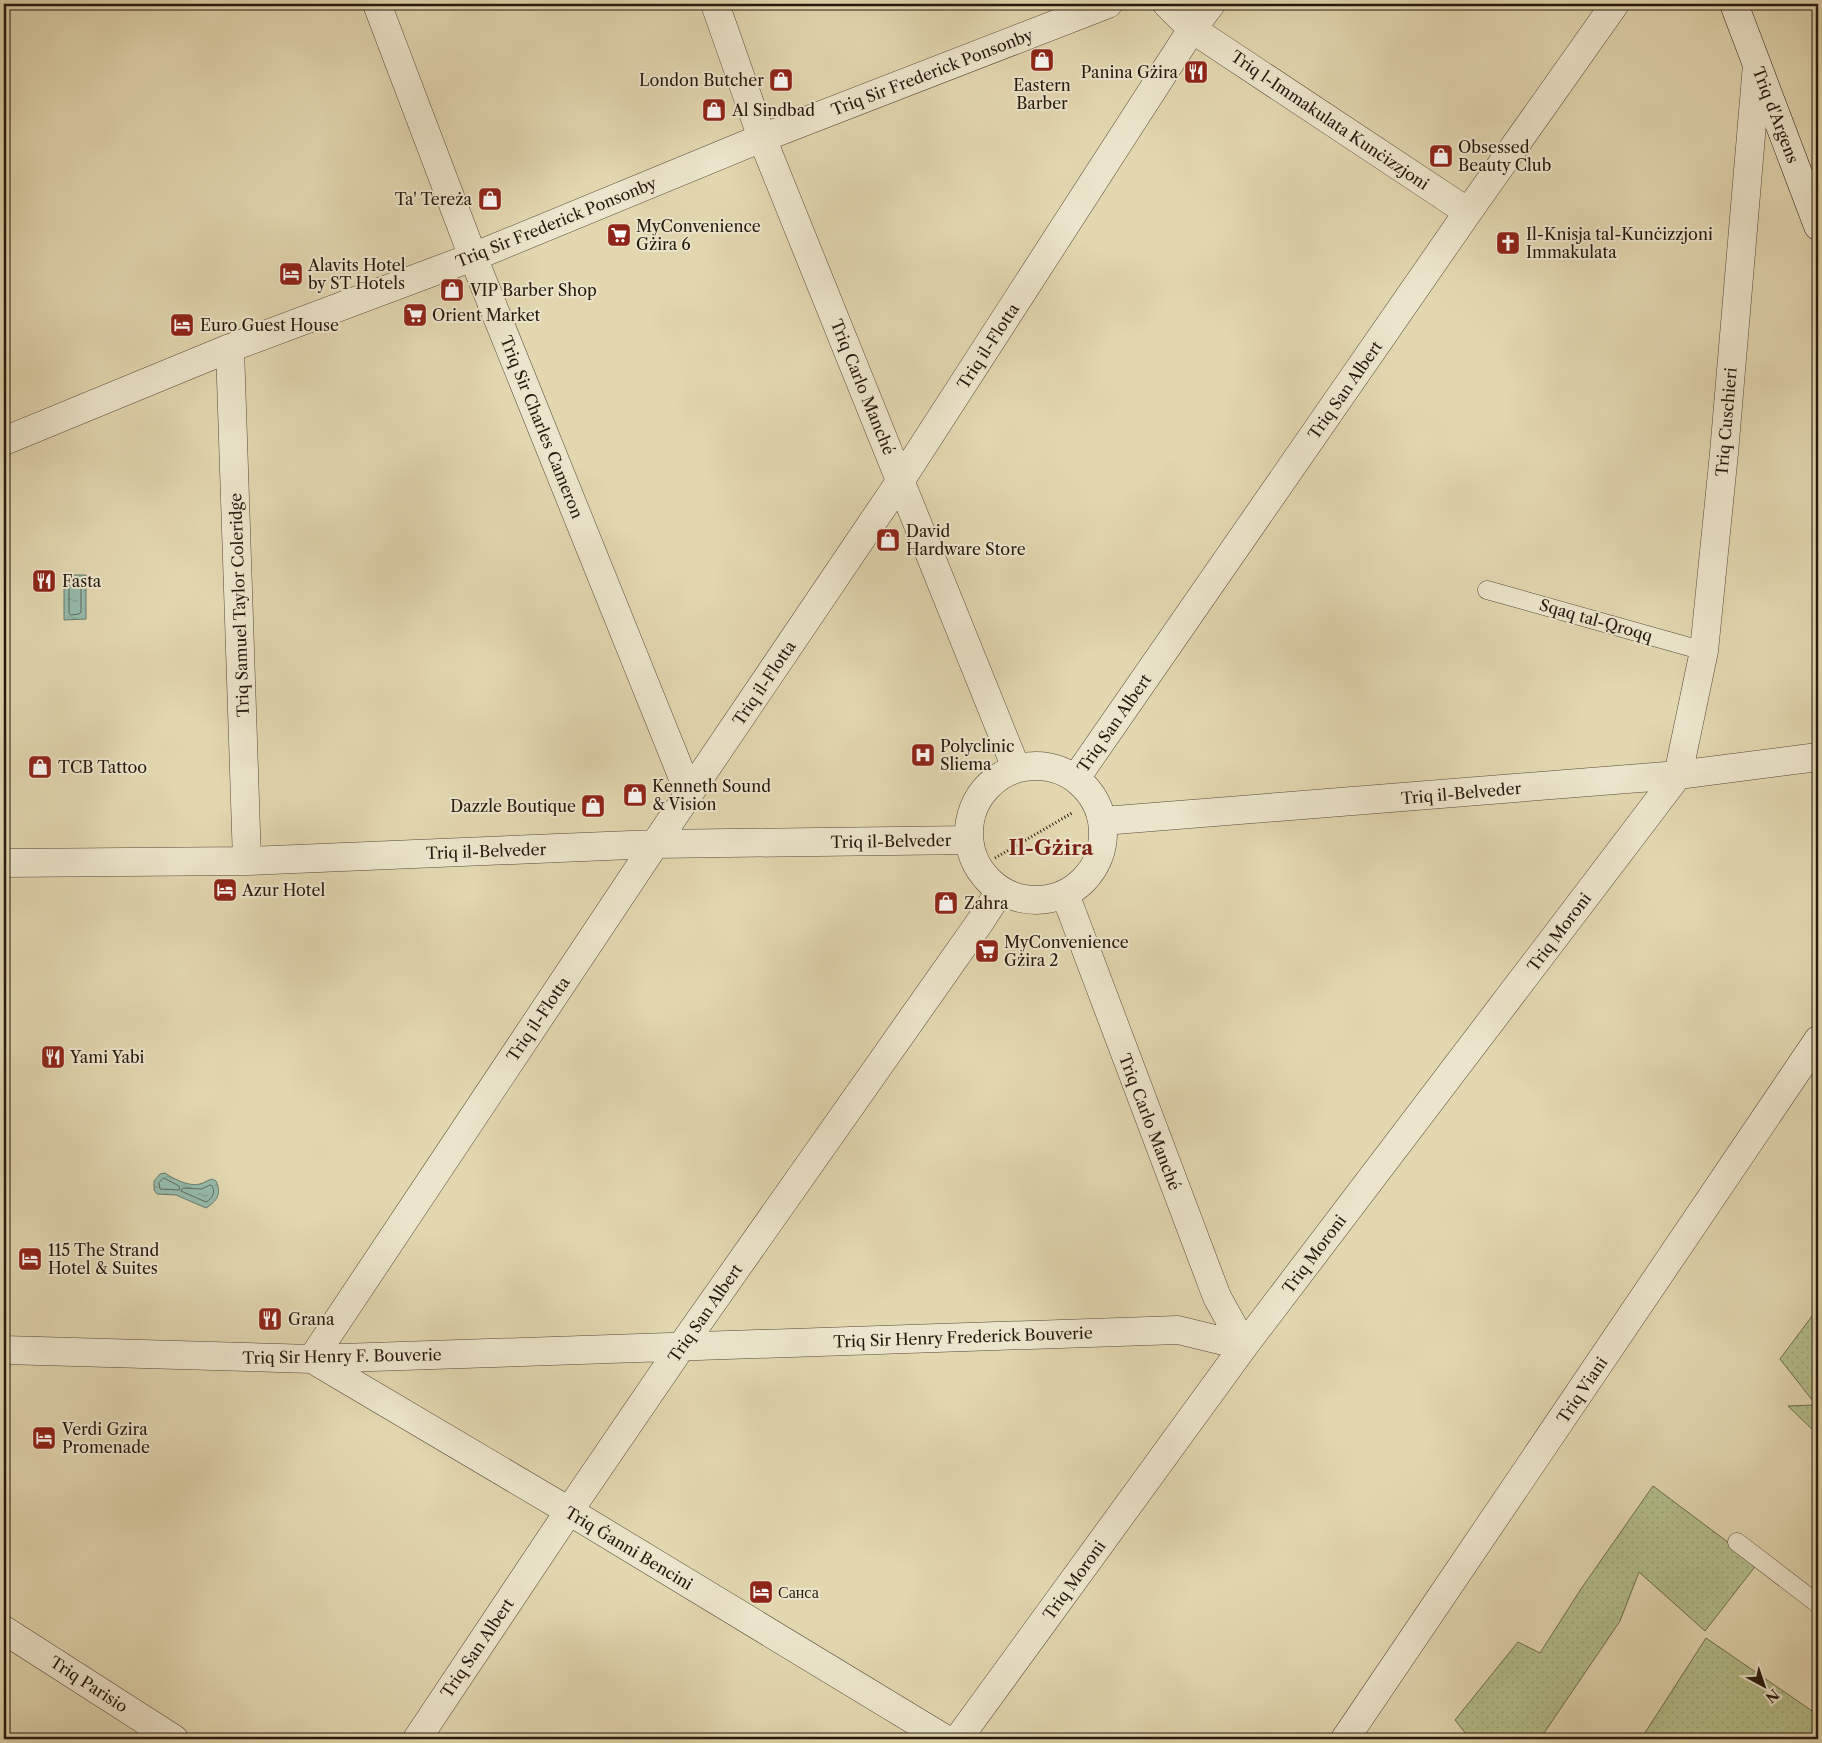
<svg xmlns="http://www.w3.org/2000/svg" width="1822" height="1743" font-family="'Libre Caslon Text',serif">
  <defs>
    <pattern id="park-dots" width="8" height="8" patternUnits="userSpaceOnUse" patternTransform="scale(1.25)"><rect width="8" height="8" fill="#b3be8b"/><path d="M2 2h.1M6 6h.1" fill="none" stroke="#9aa377" stroke-width="1.8" stroke-linecap="round"/></pattern>
    <pattern id="water-ripples" width="26" height="14" patternUnits="userSpaceOnUse" patternTransform="scale(1.25)"><rect width="26" height="14" fill="#95baab"/><path d="M2 4q2-2 4 0t4 0M15 11q2-2 4 0t4 0" fill="none" stroke="#809f92"/></pattern>
  </defs>
  <rect width="100%" height="100%" fill="#e2d7af"/>
  <filter id="stains"><feTurbulence type="fractalNoise" baseFrequency=".004" numOctaves="4"/><feColorMatrix values="0 0 0 0 .2 0 0 0 0 .09 0 0 0 0 .02 0 0 0 .5 -.17"/></filter>
  <radialGradient id="worn" r=".72"><stop offset=".6" stop-color="#630" stop-opacity="0"/><stop offset="1" stop-color="#630" stop-opacity=".3"/></radialGradient>
  <path fill="url(#park-dots)" stroke="#6c6c4c" d="M1818,1308V1435L1788,1406L1816,1405L1780,1359Z
    M1653,1486L1757,1564L1705,1631L1639,1572L1620,1621L1540,1739H1470L1455,1720L1518,1642L1540,1653L1581,1589Z
    M1706,1638L1818,1715V1739H1641Z"/>
  <path fill="url(#water-ripples)" stroke="#687a6c" d="M64,575H86V619L64,620Z
    M165,1173C174,1179 189,1187 200,1184C204,1183 208,1180 212,1179L216,1181C222,1194 217,1201 206,1208L176,1195L157,1194L154,1190V1181L160,1174Z"/>
  <g fill="none" stroke-linecap="round" stroke-linejoin="round">
    <path stroke="#5d6a5c" stroke-width="1" d="M71,580H79L81,582V612L79,614L71,615L69,613V583Z
      M164,1178L179,1186L180,1190L160,1189L159,1183Z
      M211,1185C217,1191 212,1199 206,1202L181,1191L183,1188L201,1189Z"/>
    <defs>
      <path id="service" d="M1487,590L1704,651
        M1737,1542L1818,1604"/>
      <path id="minor" d="M377,4L473,257L689,793
        M715,4L762,138L1016,768
        M1167,4L1192,29L1468,212
        M230,348L247,861
        M4,441L230,348L473,257L762,138L1108,4
        M969 833a67 67 0 1 1 134 0a67 67 0 1 1-134 0Z
        M1076,778L1468,212L1615,4
        M1103,821L1678,775L1818,757
        M4,863L247,861L655,844L968,840
        M1065,894L1217,1297L1244,1346
        M4,1350L312,1359L1178,1330L1244,1346
        M312,1359L655,844L901,480L1192,29L1211,4
        M312,1359L569,1511L945,1739
        M4,1630L174,1739
        M417,1739L569,1511L681,1347L980,922L1000,891
        M958,1739L1244,1346L1678,775L1704,651L1724,453L1757,65
        M1345,1739L1818,1040"/>
      <path id="secondary" d="M1734,4L1818,226"/>
    </defs>
    <use href="#service" stroke="#544836" stroke-width="19"/>
    <use href="#minor" stroke="#544836" stroke-width="29"/>
    <use href="#secondary" stroke="#25190e" stroke-width="29"/>
    <path stroke="#25190e" stroke-width="3" stroke-dasharray="1 2.5" stroke-linecap="butt" d="M995,858L1072,813"/>
    <use href="#service" stroke="#ece5cb" stroke-width="18"/>
    <use href="#minor" stroke="#ece5cb" stroke-width="28"/>
    <use href="#secondary" stroke="#ece5cb" stroke-width="28"/>
  </g>
  <defs>
    <symbol id="shop-square" viewBox="-11 -11 22 22"><rect x="-9" y="-9" width="18" height="18" rx="4" fill="#8f2418" stroke="#ece5cb"/><path d="M-5-2.5h2.3a2.7 3.5 0 0 1 5.4 0H5L5.5 6h-11ZM-1.5-2.5h3a1.5 2.3 0 0 0-3 0Z" fill="#fff"/></symbol>
    <symbol id="restaurant-square" viewBox="-11 -11 22 22"><rect x="-9" y="-9" width="18" height="18" rx="4" fill="#8f2418" stroke="#ece5cb"/><path d="M-5-6h1v4h1v-4h1v4h1v-4h1v5L-1.5 .5V6h-2V.5L-5-1ZM5-6V6H3V1.5H1.5Q1.5-4 5-6Z" fill="#fff"/></symbol>
    <symbol id="supermarket-square" viewBox="-11 -11 22 22"><rect x="-9" y="-9" width="18" height="18" rx="4" fill="#8f2418" stroke="#ece5cb"/><path d="M-6-5.5h2.5l.6 2H6L4.5 2H-2.5L-4.4-4H-6ZM-1.5 3.2a1.3 1.3 0 1 0 .1 0ZM3 3.2a1.3 1.3 0 1 0 .1 0Z" fill="#fff"/></symbol>
    <symbol id="church-square" viewBox="-11 -11 22 22"><rect x="-9" y="-9" width="18" height="18" rx="4" fill="#8f2418" stroke="#ece5cb"/><path d="M-1.2-6h2.4v3.5h3.3v2.4h-3.3V6h-2.4V-.1h-3.3v-2.4h3.3Z" fill="#fff"/></symbol>
    <symbol id="hotel-square" viewBox="-11 -11 22 22"><rect x="-9" y="-9" width="18" height="18" rx="4" fill="#8f2418" stroke="#ece5cb"/><path d="M-6-4.5h1.5V1H6V5H4.5V3h-9V5H-6ZM-4 0a1.8 1.8 0 1 1 3.6 0ZM.5 0V-2.5h3Q6-2.5 6 0Z" fill="#fff"/></symbol>
    <symbol id="hospital-square" viewBox="-11 -11 22 22"><rect x="-9" y="-9" width="18" height="18" rx="4" fill="#8f2418" stroke="#ece5cb"/><path d="M-5-5h3v3.5h4V-5h3V5h-3V1.5h-4V5h-3Z" fill="#fff"/></symbol>
  </defs>
  <g fill-rule="evenodd">
    <use href="#shop-square" x="1028" y="46" width="28" height="28"/>
    <use href="#restaurant-square" x="1182" y="58" width="28" height="28"/>
    <use href="#shop-square" x="767" y="66" width="28" height="28"/>
    <use href="#shop-square" x="700" y="96" width="28" height="28"/>
    <use href="#shop-square" x="1427" y="142" width="28" height="28"/>
    <use href="#shop-square" x="476" y="185" width="28" height="28"/>
    <use href="#supermarket-square" x="605" y="221" width="28" height="28"/>
    <use href="#church-square" x="1494" y="229" width="28" height="28"/>
    <use href="#hotel-square" x="277" y="260" width="28" height="28"/>
    <use href="#shop-square" x="438" y="276" width="28" height="28"/>
    <use href="#supermarket-square" x="401" y="301" width="28" height="28"/>
    <use href="#hotel-square" x="168" y="311" width="28" height="28"/>
    <use href="#shop-square" x="874" y="526" width="28" height="28"/>
    <use href="#restaurant-square" x="30" y="567" width="28" height="28"/>
    <use href="#hospital-square" x="909" y="741" width="28" height="28"/>
    <use href="#shop-square" x="26" y="753" width="28" height="28"/>
    <use href="#shop-square" x="621" y="781" width="28" height="28"/>
    <use href="#shop-square" x="579" y="792" width="28" height="28"/>
    <use href="#hotel-square" x="211" y="876" width="28" height="28"/>
    <use href="#shop-square" x="932" y="889" width="28" height="28"/>
    <use href="#supermarket-square" x="973" y="937" width="28" height="28"/>
    <use href="#restaurant-square" x="39" y="1043" width="28" height="28"/>
    <use href="#hotel-square" x="16" y="1245" width="28" height="28"/>
    <use href="#restaurant-square" x="256" y="1305" width="28" height="28"/>
    <use href="#hotel-square" x="30" y="1424" width="28" height="28"/>
    <use href="#hotel-square" x="747" y="1578" width="28" height="28"/>
  </g>
  <g text-anchor="middle" stroke-width="4" stroke-linejoin="round" paint-order="stroke">
    <g font-size="16" fill="#25190e" stroke="#ece5cb">
      <text transform="translate(932 72) rotate(-21)" y="6">Triq Sir Frederick Ponsonby</text>
      <text transform="translate(1776 115) rotate(69)" y="6">Triq d'Argens</text>
      <text transform="translate(1330 120) rotate(34)" y="6">Triq l-Immakulata Kunċizzjoni</text>
      <text transform="translate(556 222) rotate(-22)" y="6">Triq Sir Frederick Ponsonby</text>
      <text transform="translate(988 346) rotate(-57)" y="6">Triq il-Flotta</text>
      <text transform="translate(863 387) rotate(68)" y="6">Triq Carlo Manché</text>
      <text transform="translate(1345 390) rotate(-55)" y="6">Triq San Albert</text>
      <text transform="translate(1726 422) rotate(-85)" y="6">Triq Cuschieri</text>
      <text transform="translate(542 427) rotate(68)" y="6">Triq Sir Charles Cameron</text>
      <text transform="translate(239 605) rotate(-92)" y="6">Triq Samuel Taylor Coleridge</text>
      <text transform="translate(1596 620) rotate(16)" y="6">Sqaq tal-Qroqq</text>
      <text transform="translate(764 683) rotate(-56)" y="6">Triq il-Flotta</text>
      <text transform="translate(1114 723) rotate(-55)" y="6">Triq San Albert</text>
      <text transform="translate(1461 793) rotate(-5)" y="6">Triq il-Belveder</text>
      <text transform="translate(891 841) rotate(-1)" y="6">Triq il-Belveder</text>
      <text transform="translate(486 851) rotate(-2)" y="6">Triq il-Belveder</text>
      <text transform="translate(1559 932) rotate(-53)" y="6">Triq Moroni</text>
      <text transform="translate(538 1019) rotate(-56)" y="6">Triq il-Flotta</text>
      <text transform="translate(1150 1122) rotate(69)" y="6">Triq Carlo Manché</text>
      <text transform="translate(1314 1254) rotate(-53)" y="6">Triq Moroni</text>
      <text transform="translate(705 1313) rotate(-55)" y="6">Triq San Albert</text>
      <text transform="translate(963 1337) rotate(-2)" y="6">Triq Sir Henry Frederick Bouverie</text>
      <text transform="translate(342 1356) rotate(-1)" y="6">Triq Sir Henry F. Bouverie</text>
      <text transform="translate(1582 1390) rotate(-56)" y="6">Triq Viani</text>
      <text transform="translate(629 1548) rotate(31)" y="6">Triq Ġanni Bencini</text>
      <text transform="translate(1074 1580) rotate(-54)" y="6">Triq Moroni</text>
      <text transform="translate(477 1648) rotate(-56)" y="6">Triq San Albert</text>
      <text transform="translate(89 1684) rotate(33)" y="6">Triq Parisio</text>
    </g>
    <g font-size="16" fill="#25190e" stroke="#ece5cb" text-anchor="start">
      <text x="1178" y="78" text-anchor="end">Panina Gżira</text>
      <text x="764" y="86" text-anchor="end">London Butcher</text>
      <text x="1042" y="91" text-anchor="middle">Eastern<tspan x="1042" dy="18">Barber</tspan></text>
      <text x="732" y="116">Al Sindbad</text>
      <text x="1458" y="153">Obsessed<tspan x="1458" dy="18">Beauty Club</tspan></text>
      <text x="472" y="205" text-anchor="end">Ta' Tereża</text>
      <text x="636" y="232">MyConvenience<tspan x="636" dy="18">Gżira 6</tspan></text>
      <text x="1526" y="240">Il-Knisja tal-Kunċizzjoni<tspan x="1526" dy="18">Immakulata</tspan></text>
      <text x="308" y="271">Alavits Hotel<tspan x="308" dy="18">by ST Hotels</tspan></text>
      <text x="470" y="296">VIP Barber Shop</text>
      <text x="432" y="321">Orient Market</text>
      <text x="200" y="331">Euro Guest House</text>
      <text x="906" y="537">David<tspan x="906" dy="18">Hardware Store</tspan></text>
      <text x="62" y="587">Fasta</text>
      <text x="940" y="752">Polyclinic<tspan x="940" dy="18">Sliema</tspan></text>
      <text x="58" y="773">TCB Tattoo</text>
      <text x="652" y="792">Kenneth Sound<tspan x="652" dy="18">&amp; Vision</tspan></text>
      <text x="576" y="812" text-anchor="end">Dazzle Boutique</text>
      <text x="242" y="896">Azur Hotel</text>
      <text x="964" y="909">Zahra</text>
      <text x="1004" y="948">MyConvenience<tspan x="1004" dy="18">Gżira 2</tspan></text>
      <text x="70" y="1063">Yami Yabi</text>
      <text x="48" y="1256">115 The Strand<tspan x="48" dy="18">Hotel &amp; Suites</tspan></text>
      <text x="288" y="1325">Grana</text>
      <text x="62" y="1435">Verdi Gzira<tspan x="62" dy="18">Promenade</tspan></text>
      <text x="778" y="1598">Санса</text>
    </g>
    <g font-size="21" font-weight="bold" fill="#7a1f14" stroke="#ece5cb">
      <text x="1051" y="855">Il-Gżira</text>
    </g>
  </g>
  <rect width="1822" height="1743" fill="none" stroke="#e2d7af" stroke-width="20"/>
  <rect x="5" y="5" width="1812" height="1733" fill="none" stroke="#25190e" stroke-width="2.5"/>
  <rect x="10" y="10" width="1802" height="1723" fill="none" stroke="#25190e"/>
  <g transform="translate(1764 1686) rotate(140)" stroke="#ece5cb" stroke-width="4" paint-order="stroke">
  <path d="M0-4L9 19L0 12L-9 19Z" fill="#25190e"/>
  <text y="-8" font-size="14" font-weight="bold" text-anchor="middle" fill="#25190e">N</text>
  </g>
  <rect width="100%" height="100%" filter="url(#stains)"/>
  <rect width="100%" height="100%" fill="url(#worn)"/>
</svg>
